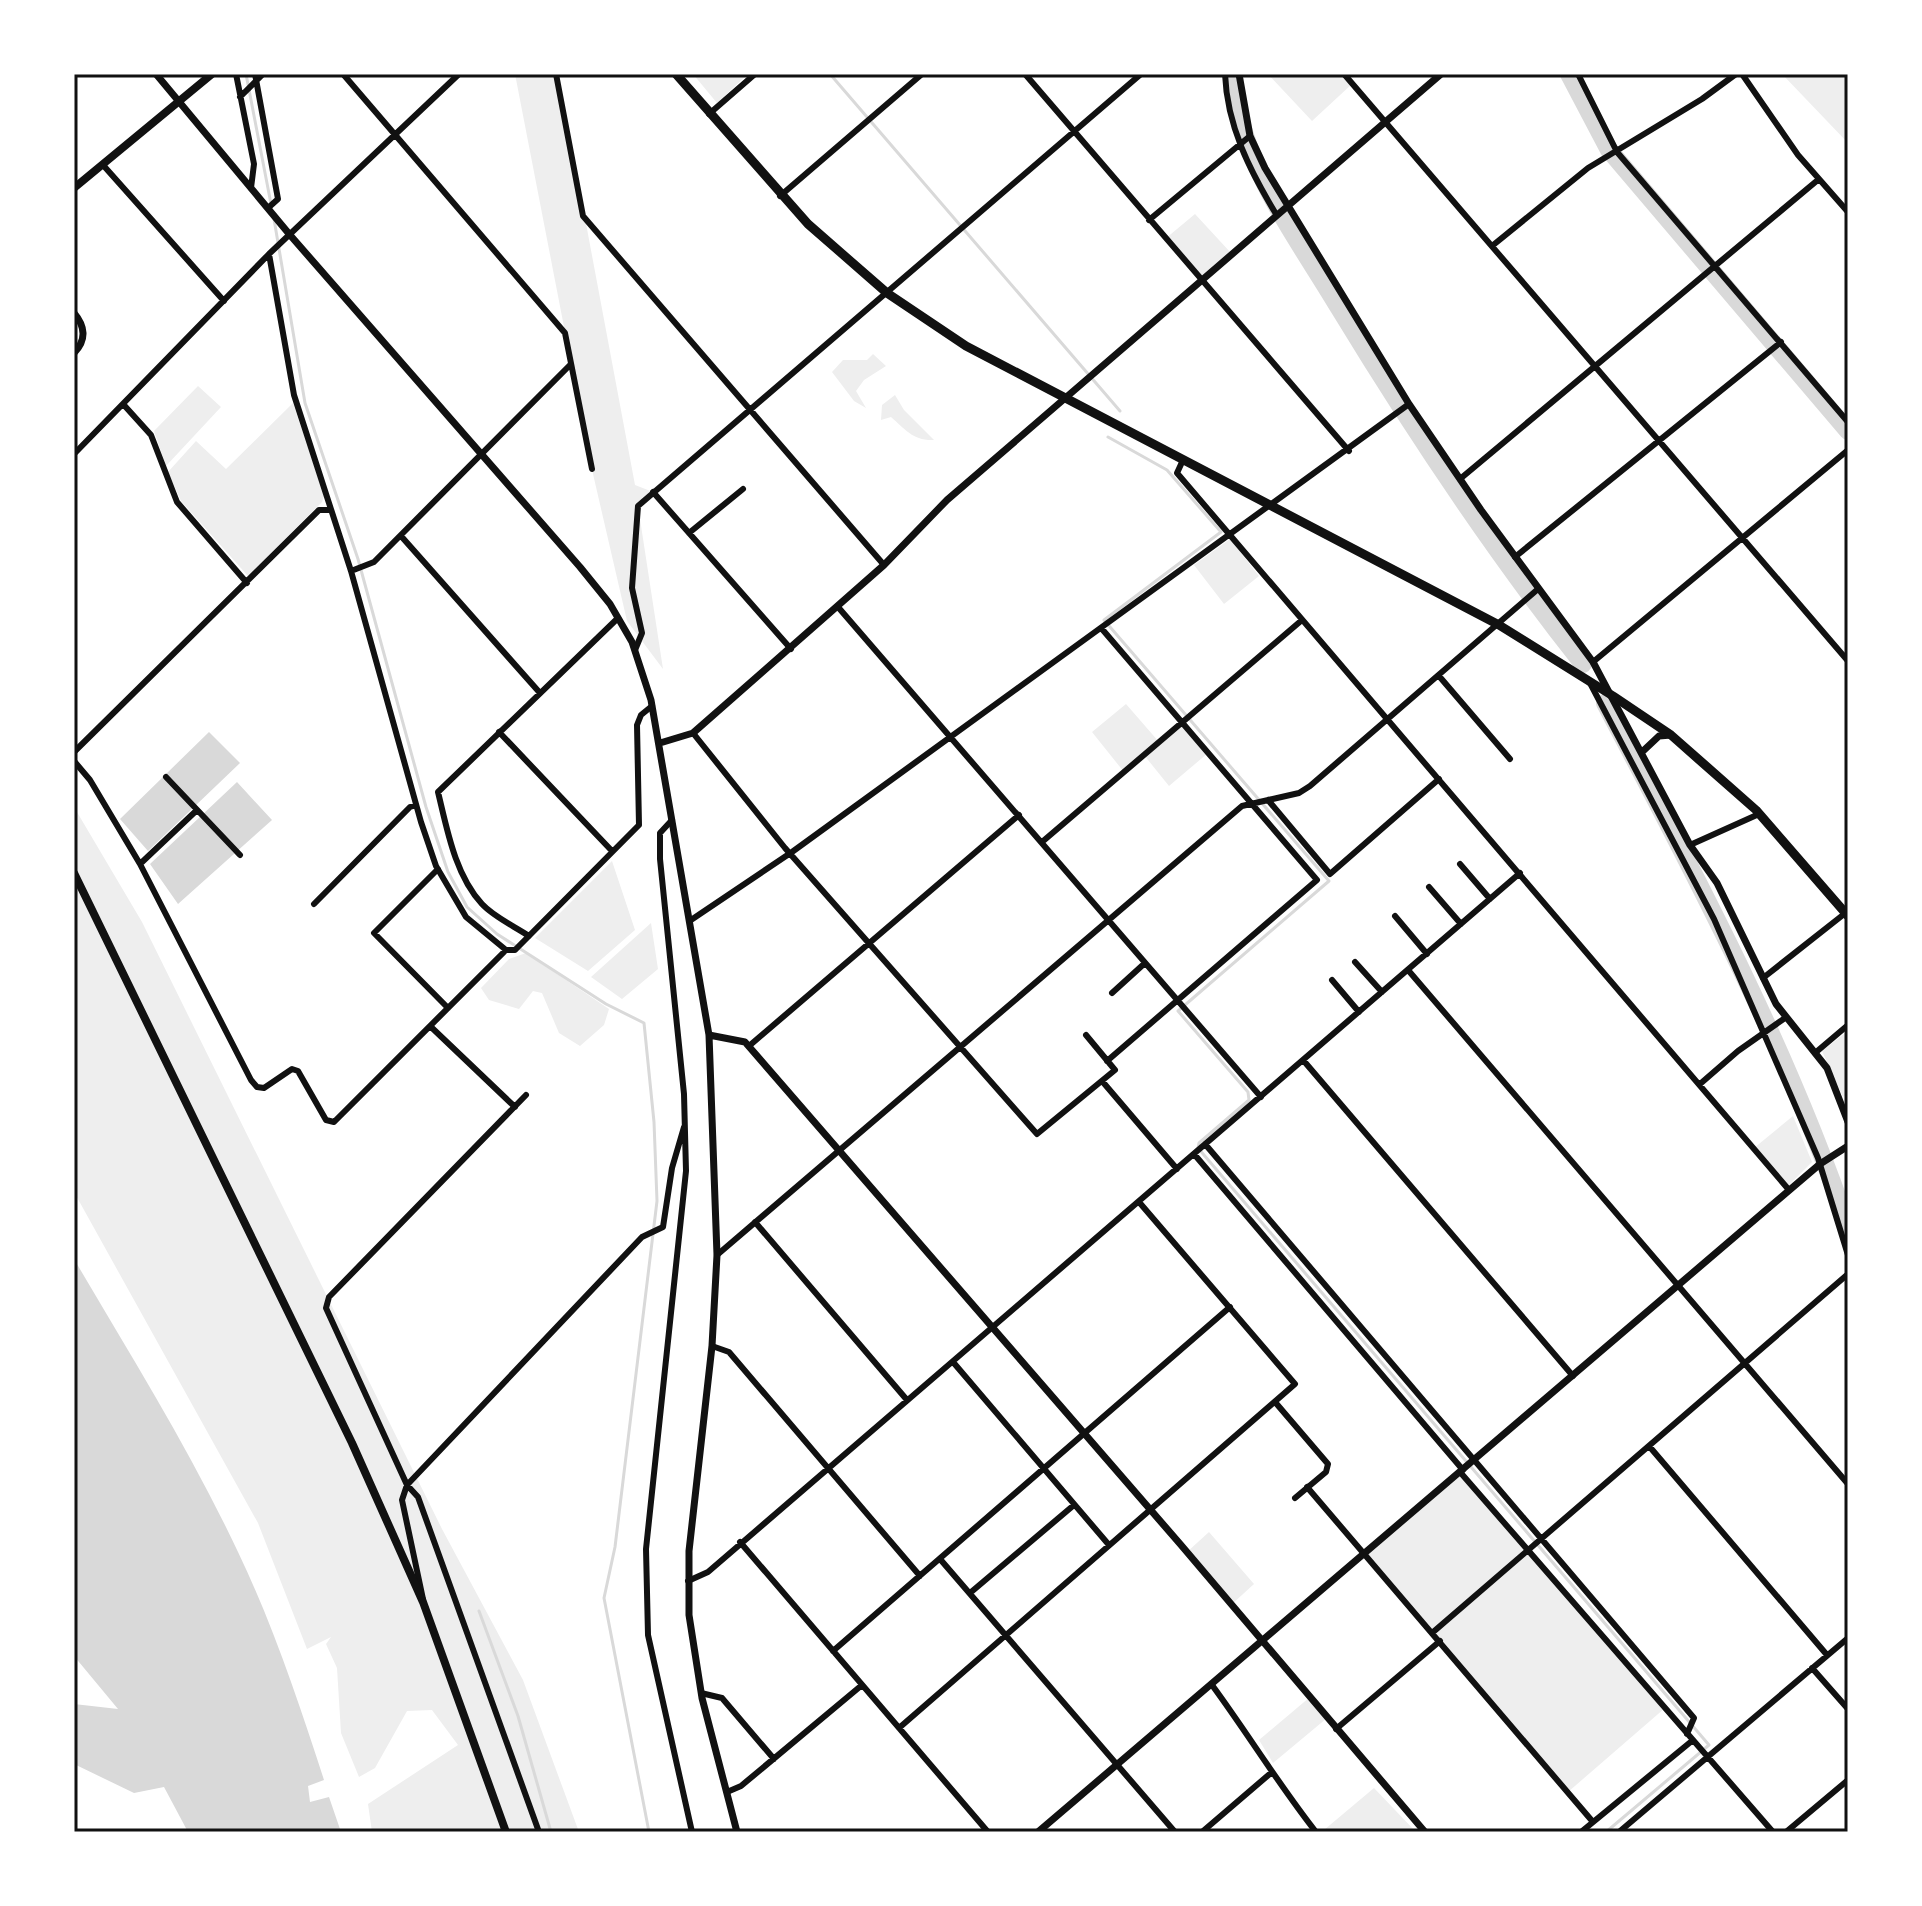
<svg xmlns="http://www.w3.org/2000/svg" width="1922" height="1906" font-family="'Exo 2',sans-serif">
  <rect width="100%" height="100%" fill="#fff"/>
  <path fill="#eee" d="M515,74H558L635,485L653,492L638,506L663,669L627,621L590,461Z
    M693,74H748L717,103Z
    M1268,74H1343L1352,84L1312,121Z
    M1782,74H1848V143Z
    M1195,214L1231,253L1200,280L1165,239Z
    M873,354L886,366L864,380L856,391L866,408L854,401L832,372L843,360H867Z
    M198,386L221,407L166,466L154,431Z
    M895,395L904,410L934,440C913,441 905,429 891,417L881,420L882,405Z
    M293,403L324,496L322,502L248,576L181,501L168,472L196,441L226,469Z
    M1230,539L1259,576L1224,604L1194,565Z
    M1126,704L1159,742L1182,722L1208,753L1169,786L1144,755L1124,772L1092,732Z
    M74,807L142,922L442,1529L523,1680L579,1832H372L368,1804L458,1745L432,1710L407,1711L375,1768L359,1777L341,1733L337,1668L326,1644L331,1637L307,1649L258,1523L74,1192Z
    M612,861L635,930L588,971L535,938Z
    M651,923L658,969L622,999L591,977Z
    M526,953L609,1009L604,1025L580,1046L559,1033L542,993L533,991L519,1009L489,1000L481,988L509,959Z
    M1848,1031V1093L1843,1097L1822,1051Z
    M1793,1116L1812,1162L1787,1187L1754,1148Z
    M1460,1472L1665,1708L1568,1792L1365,1554Z
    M1209,1532L1254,1584L1231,1605L1187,1552Z
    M1310,1697L1327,1718L1273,1763L1259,1740Z
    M1374,1788L1416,1832H1326L1324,1830Z"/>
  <path fill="#d9d9d9" d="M209,732L240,763L148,851L120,819Z
    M237,782L272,820L178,904L150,864Z
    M74,1259C131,1356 190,1450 238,1552C273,1625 299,1703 324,1780L308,1786L310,1802L329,1797L341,1832H188L164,1787L134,1793L74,1764V1704L118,1709L74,1656Z"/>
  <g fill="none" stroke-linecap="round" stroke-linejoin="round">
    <path stroke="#d9d9d9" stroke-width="3" d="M246,74L271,204
      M830,74L1120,411
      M274,219L305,403L358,559L426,807L448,872L467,907L497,934L606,1004L644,1023L654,1122L657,1201L615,1547L604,1598L649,1832
      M1108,437L1167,470L1221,532L1104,620L1329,881L1178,1011L1248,1092L1249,1100L1199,1143L1198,1148L1709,1745L1606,1832
      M479,1611L518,1716L551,1832"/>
    <path stroke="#d9d9d9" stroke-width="18" d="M1232,74C1241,166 1293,231 1339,308C1415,433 1492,549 1583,664
      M1569,74L1609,150L1848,431
      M1605,703C1694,873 1786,1044 1848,1227"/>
    <path stroke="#111" stroke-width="6" d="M236,74L254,164L251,188
      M255,74L278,199L268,208
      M343,74L565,333L592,469
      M556,74L583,216L884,565
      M1025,74L1349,451
      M1225,74C1227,126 1250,171 1276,214
      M1344,74L1848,661
      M1578,74L1617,152L1848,422
      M1742,74L1798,155L1848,212
      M240,97L263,74
      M709,114L755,74
      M103,165L224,301
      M780,196L922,74
      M1149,220L1250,136
      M1492,246L1588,168L1702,99L1736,74
      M269,254L294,395L351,571L421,822L436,866L466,917L506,950
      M123,404L151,435L177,502L247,583
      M74,454L269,254L459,74
      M1183,460L1177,473L1789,1190
      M1460,479L1819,179
      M653,492L791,649
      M689,533L743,489
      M401,536L540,693
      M1515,557L1781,342
      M351,571L374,562L571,364
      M838,607L1261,1097
      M1102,629L1317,880L1107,1061
      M635,650L642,633L632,588L638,506L1141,74
      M1593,662L1848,450
      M1439,676L1510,759
      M1590,683L1714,919L1818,1158L1848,1255
      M499,732L612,851
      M693,733L785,848L1037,1134L1115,1070L1086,1035
      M74,752L319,510H331
      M74,761L90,780L140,864L251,1080L257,1087L264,1088L292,1069L298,1071L326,1120L334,1122L506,950H515L639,825L637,725L641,715L652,706
      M166,777L240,855
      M1268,800L1330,874L1439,779
      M672,820L660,833V859L684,1094L686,1171L646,1549L648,1635L692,1832
      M1042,842L1302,620
      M1690,845L1759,814
      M140,864L197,810
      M1460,864L1490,899
      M438,869L374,933L448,1008
      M1429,887L1461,924
      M314,904L410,807L416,805
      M1395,916L1427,954
      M691,920L792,852L1409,404
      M529,936C514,926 494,917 482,904C455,875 447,829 438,792L618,618
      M1355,962L1382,992
      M1408,970L1848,1484
      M1763,978L1848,911
      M1332,980L1359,1012
      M1112,993L1145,963
      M430,1026L515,1107
      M749,1046L1019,815
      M1815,1053L1848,1025
      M1303,1060L1573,1376
      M1102,1081L1177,1169
      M1700,1084L1738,1051L1785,1018
      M526,1095L329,1297L326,1308L407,1485L418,1497L539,1832
      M1205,1144L1694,1718L1687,1734
      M1194,1154L1463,1470
      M755,1222L907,1400
      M717,1255L1242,806L1299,793L1310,786L1538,589
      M712,1346L729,1352L920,1576
      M953,1362L1109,1545
      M1275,1402L1328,1464L1326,1472L1295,1498
      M1649,1446L1827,1655
      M1460,1472L1773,1832
      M1307,1487L1593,1822
      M740,1542L988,1832
      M940,1559L1175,1832
      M688,1581L708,1572L1520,873
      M970,1593L1074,1505
      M423,1599L402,1500L407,1485L642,1237L663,1227L672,1168L684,1127
      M1432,1633L1848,1274
      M833,1651L1230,1307
      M1812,1668L1848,1709
      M1212,1685C1248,1734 1279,1785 1316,1832
      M701,1693L722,1698L774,1759
      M899,1728L1295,1384L1139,1202
      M1336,1729L1440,1641
      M727,1792L741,1786L862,1685
      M1202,1832L1272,1772
      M1581,1832L1693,1740
      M1619,1832L1848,1638
      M1786,1832L1848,1780"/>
    <path stroke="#111" stroke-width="7" d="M156,74L290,235L580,567L610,604L632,642L651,700L709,1035L717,1255L712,1346L689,1551V1615L702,1698L737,1832
      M1239,74L1250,136L1265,168L1409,404L1481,510L1593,662L1690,845L1717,883L1776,1004L1827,1068L1848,1122
      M74,313C85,326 87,340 74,353
      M660,743L693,733L884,565L947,500L1441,74
      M1642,752L1659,736L1671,735
      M709,1035L745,1042L1181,1545L1425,1832
      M1038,1832L1820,1164L1848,1146"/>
    <path stroke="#111" stroke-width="8" d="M74,188L212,74
      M74,873L352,1443L423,1602L506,1832"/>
    <path stroke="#111" stroke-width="9" d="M676,74L808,224L887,293L966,346L1499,625L1613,696L1671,735L1756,810L1848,916"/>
  </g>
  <rect width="1922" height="1906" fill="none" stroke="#ffffff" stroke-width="152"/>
  <rect x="76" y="76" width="1770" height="1754" fill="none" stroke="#111" stroke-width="3"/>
</svg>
